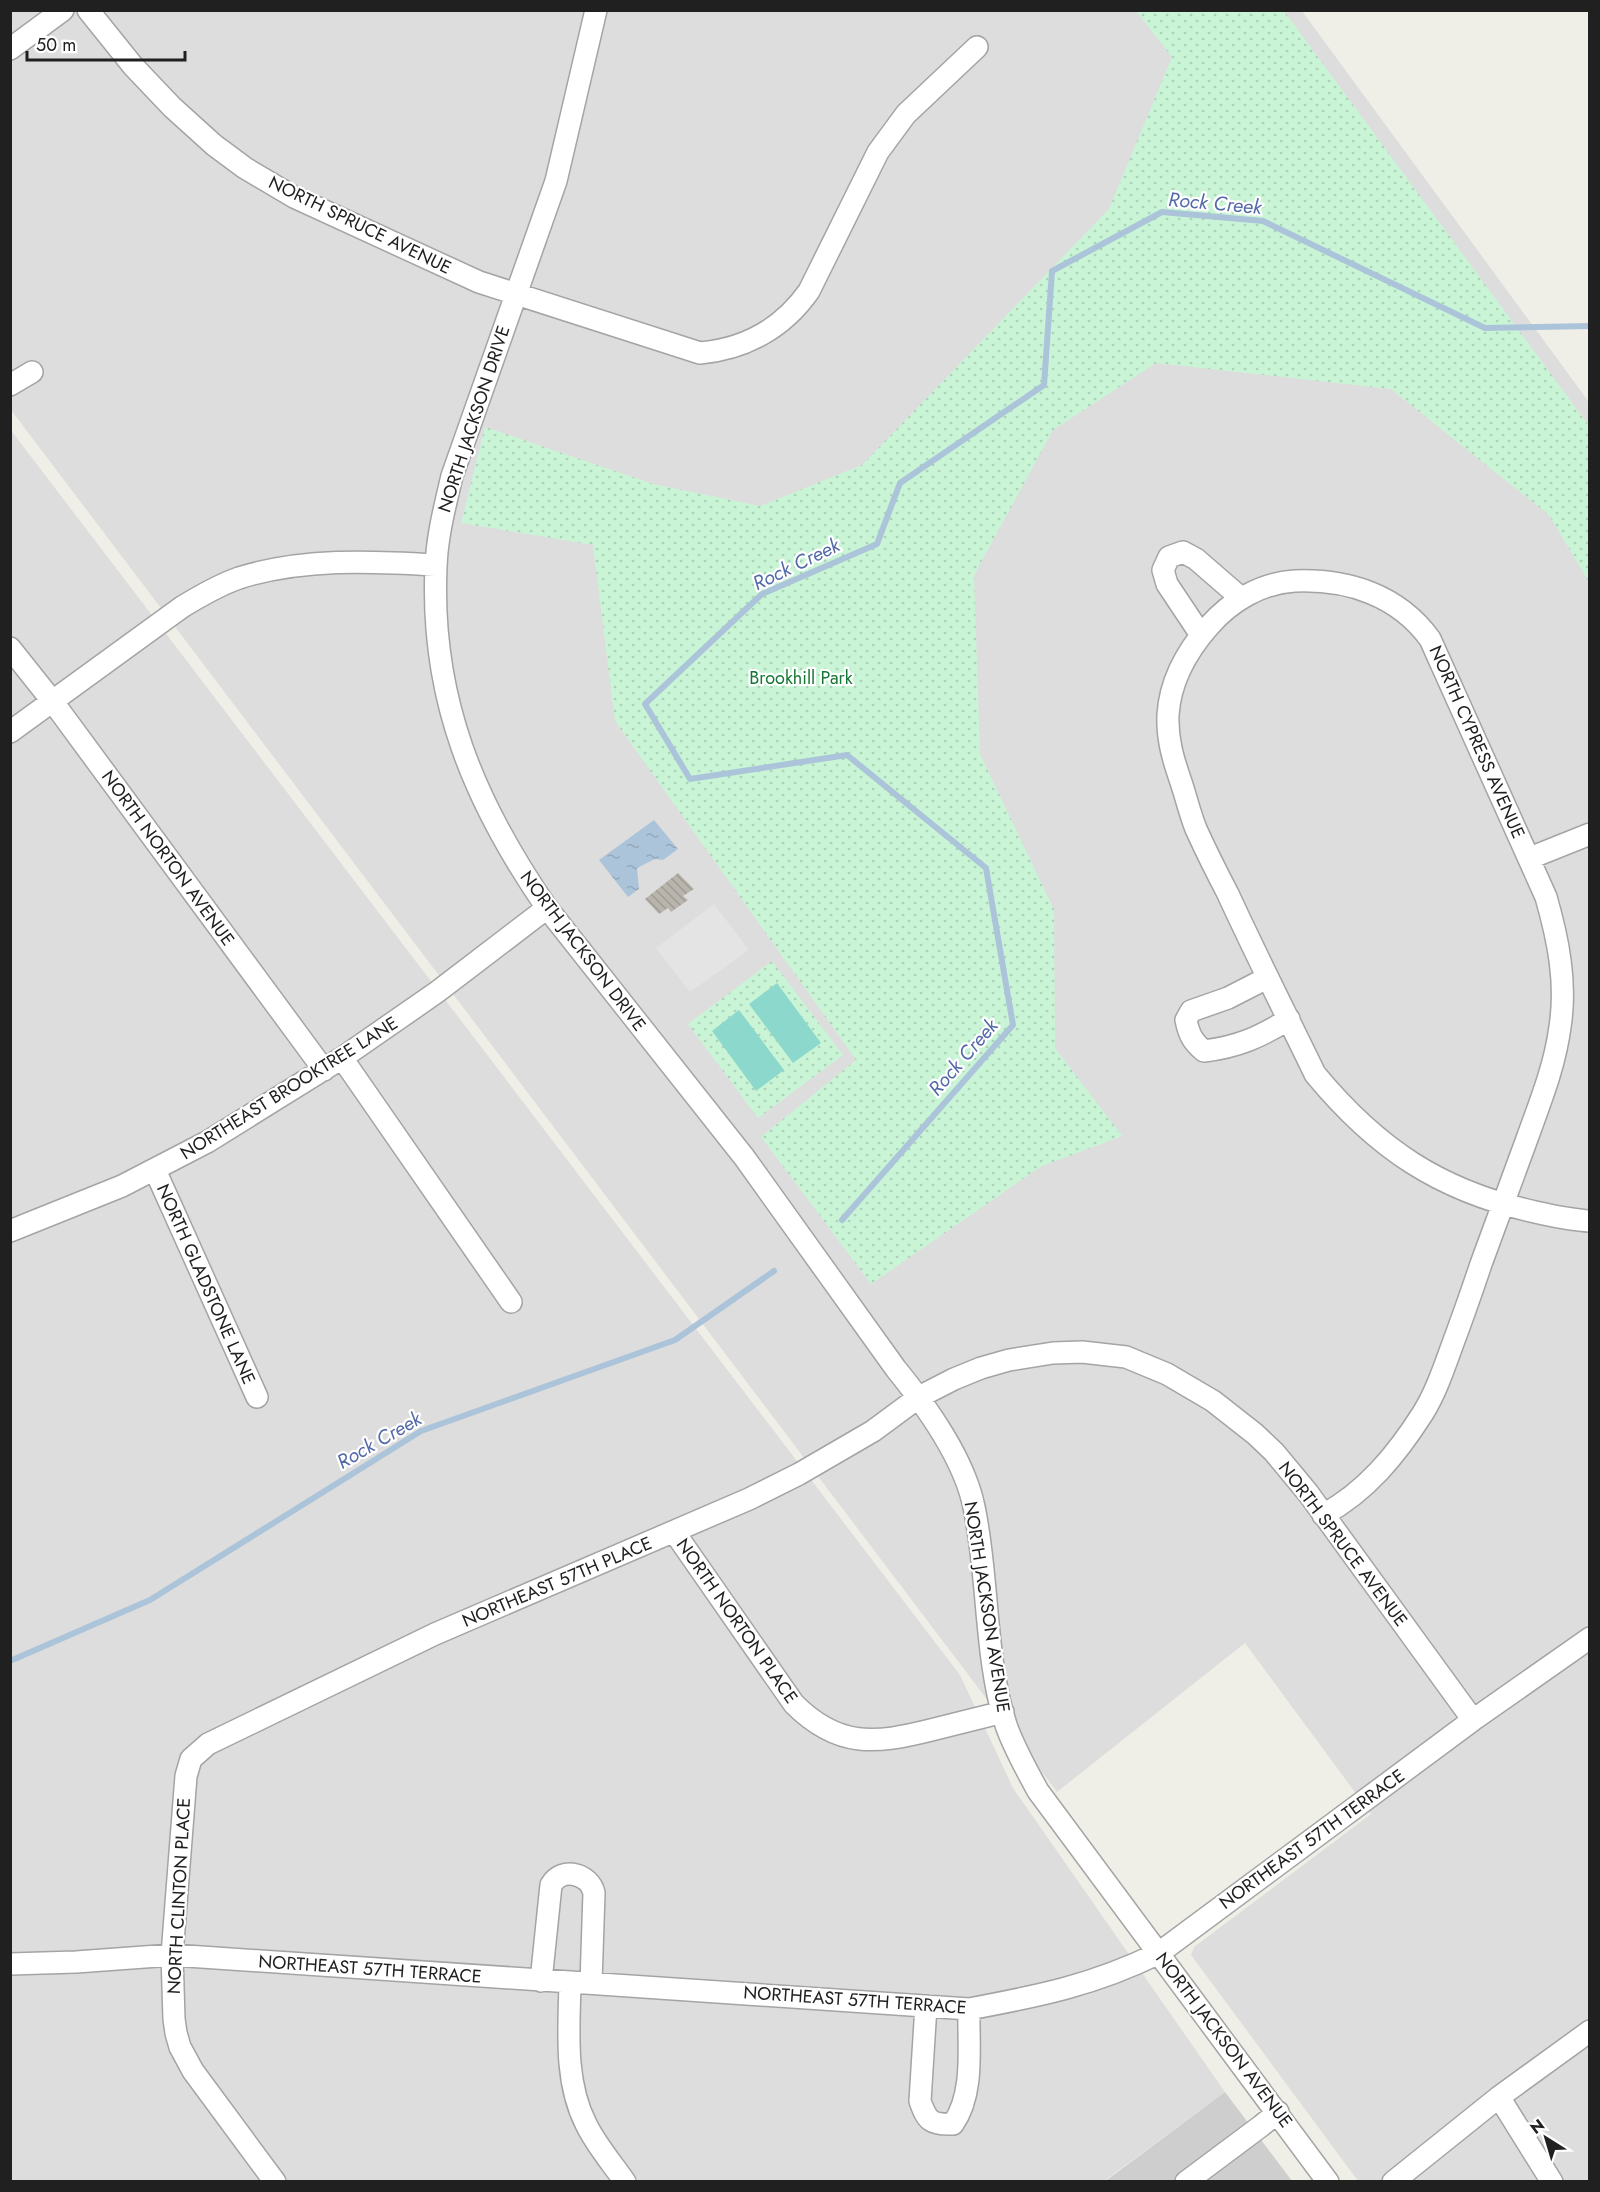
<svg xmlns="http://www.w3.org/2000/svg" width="1600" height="2192" font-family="Jost,sans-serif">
  <defs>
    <pattern id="park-dots" width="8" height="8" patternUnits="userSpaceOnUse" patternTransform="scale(1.5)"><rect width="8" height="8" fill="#c9f5d6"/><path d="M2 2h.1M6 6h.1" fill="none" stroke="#acd2b7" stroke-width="1.8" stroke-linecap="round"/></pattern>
    <pattern id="water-ripples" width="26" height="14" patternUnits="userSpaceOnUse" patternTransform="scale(1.5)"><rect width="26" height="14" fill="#abc4da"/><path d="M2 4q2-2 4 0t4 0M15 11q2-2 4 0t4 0" fill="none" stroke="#93a8bb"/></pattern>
    <pattern id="building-back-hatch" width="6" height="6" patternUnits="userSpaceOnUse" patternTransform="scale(1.5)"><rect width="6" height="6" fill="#b9b5ad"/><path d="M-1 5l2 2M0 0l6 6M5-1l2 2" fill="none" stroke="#9f9b95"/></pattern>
  </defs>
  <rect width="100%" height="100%" fill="#f0efe7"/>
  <path fill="#dedddd" d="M11,11H1302L1589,402V2181H1358L1191,1955L1194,1947L1371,1814L1245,1643L1057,1792L11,410Z
    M10,429L960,1675L1013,1788L1225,2092L1104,2181H11Z"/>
  <path fill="#cecece" d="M1225,2092L1292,2181L1104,2182Z"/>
  <path fill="url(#park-dots)" d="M1136,11H1284L1589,426V582L1549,515L1391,389L1156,363L1053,430L974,575L980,754L1054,910L1055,1048L1122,1136L1040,1167L871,1284L761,1137L856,1060L615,721L593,545L461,523L485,427L653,484L760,506L862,465L1109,209L1172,57Z
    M772,961L843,1055L758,1118L688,1024Z"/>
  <path fill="#8cd8cc" d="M777,983L821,1043L793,1063L749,1004Z
    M739,1010L784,1070L756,1091L712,1031Z"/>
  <path fill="#e4e4e4" d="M714,904L749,950L690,992L656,948Z"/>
  <path fill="url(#water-ripples)" d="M654,820L678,849L663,860L655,859L637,868L639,889L628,897L599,860Z"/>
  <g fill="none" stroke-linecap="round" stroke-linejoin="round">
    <path stroke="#abc4da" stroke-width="6" d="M842,1220L1013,1025L986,868L847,755L690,779L645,704L762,594L877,544L900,483L1044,385L1052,271L1162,212L1263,221L1485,328L1590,326
      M10,1661L150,1600L421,1431L675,1340L774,1271"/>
  </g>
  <path fill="url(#building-back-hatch)" d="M678,873L694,889L683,896L688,900L671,912L668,908L659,914L645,899Z"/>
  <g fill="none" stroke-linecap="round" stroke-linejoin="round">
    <defs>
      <path id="minor" d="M88,10L133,66L172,107L214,145L245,168L294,197L479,282L700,353C745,349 783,328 809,291L878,152L906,114L977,47
        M596,10L556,181L452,476C445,506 437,536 436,567C430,698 474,802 547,908L744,1157L896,1369C927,1407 964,1458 974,1507C989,1577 984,1656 1006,1725C1014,1748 1026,1769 1038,1791L1328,2182
        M10,49L63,10
        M10,385L32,372
        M1201,635L1167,584L1163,570L1169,557L1183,552L1196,559L1241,598
        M10,648L53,702L324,1070
        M10,732L182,607C200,596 219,585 239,578C302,558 371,561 436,565
        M1530,858L1590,834
        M1267,978L1228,998L1191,1011L1186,1020C1189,1035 1193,1042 1204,1051C1238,1047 1260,1037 1289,1019
        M342,1058L511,1302
        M155,1170L257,1397
        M10,1231L122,1186L207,1142L342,1058L437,992L547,908
        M1323,1515C1366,1492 1397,1454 1423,1413C1436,1392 1444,1368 1452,1346C1462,1319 1472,1291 1481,1264C1497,1221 1512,1179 1528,1136C1541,1100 1555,1065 1560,1027C1567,982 1558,939 1546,897L1430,639C1398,595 1348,579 1295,581C1261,583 1231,601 1209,626C1187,651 1170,682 1168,715C1167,739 1173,759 1181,782C1186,797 1190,814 1196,829C1206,851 1217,873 1228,894C1256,955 1286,1014 1315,1074C1377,1149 1440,1191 1535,1212C1553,1216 1571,1220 1590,1221
        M675,1533L794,1704C838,1748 875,1744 931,1730C955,1724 979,1718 1003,1712
        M10,1964L76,1962L172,1955L969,2009C1039,1996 1094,1985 1159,1953L1473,1720L1590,1638
        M541,1981L551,1885C562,1866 590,1874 594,1893L591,1983
        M570,1983C569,2029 564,2081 586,2124C596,2145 612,2163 625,2182
        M926,2006L920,2101C927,2121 931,2125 953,2124C975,2093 968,2045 969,2009
        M1499,2097L1552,2182
        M275,2182L193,2071L180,2047L176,2033L174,2019L172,1955L186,1776L191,1759L208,1744L435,1634L749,1499L799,1474L873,1431L919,1397L954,1379L981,1368L1009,1360L1053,1353L1082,1352L1126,1357L1167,1374L1213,1401L1255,1434L1274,1452L1308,1493L1473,1720
        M1186,2182L1261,2126L1278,2112
        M1393,2182L1499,2097L1590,2031"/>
    </defs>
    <use href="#minor" stroke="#a4a4a4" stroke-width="24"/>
    <use href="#minor" stroke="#fff" stroke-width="21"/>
  </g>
  <g text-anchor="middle" stroke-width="4.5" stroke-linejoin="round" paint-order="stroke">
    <g font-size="18" fill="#202020" stroke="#fff">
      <text transform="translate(360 225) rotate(26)" y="6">NORTH SPRUCE AVENUE</text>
      <text transform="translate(474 419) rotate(-72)" y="6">NORTH JACKSON DRIVE</text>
      <text transform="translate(1477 742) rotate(66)" y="6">NORTH CYPRESS AVENUE</text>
      <text transform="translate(168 858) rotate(54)" y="6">NORTH NORTON AVENUE</text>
      <text transform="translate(583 951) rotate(53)" y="6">NORTH JACKSON DRIVE</text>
      <text transform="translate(289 1088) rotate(-32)" y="6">NORTHEAST BROOKTREE LANE</text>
      <text transform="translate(206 1284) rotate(66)" y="6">NORTH GLADSTONE LANE</text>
      <text transform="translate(1343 1544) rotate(53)" y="6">NORTH SPRUCE AVENUE</text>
      <text transform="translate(557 1582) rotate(-23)" y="6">NORTHEAST 57TH PLACE</text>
      <text transform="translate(987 1607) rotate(81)" y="6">NORTH JACKSON AVENUE</text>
      <text transform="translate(737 1621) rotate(55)" y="6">NORTH NORTON PLACE</text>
      <text transform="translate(1312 1839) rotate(-36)" y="6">NORTHEAST 57TH TERRACE</text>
      <text transform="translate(179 1896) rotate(-87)" y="6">NORTH CLINTON PLACE</text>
      <text transform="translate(370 1969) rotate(4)" y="6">NORTHEAST 57TH TERRACE</text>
      <text transform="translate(855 2000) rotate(4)" y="6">NORTHEAST 57TH TERRACE</text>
      <text transform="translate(1224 2040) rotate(53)" y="6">NORTH JACKSON AVENUE</text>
    </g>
    <g font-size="18" fill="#157734" stroke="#fff">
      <text x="801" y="684">Brookhill Park</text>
    </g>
    <g font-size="20" font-style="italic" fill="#536aa9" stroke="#fff">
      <text transform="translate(1215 203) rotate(5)" y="7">Rock Creek</text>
      <text transform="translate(796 564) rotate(-26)" y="7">Rock Creek</text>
      <text transform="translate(963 1057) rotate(-49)" y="7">Rock Creek</text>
      <text transform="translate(379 1440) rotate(-30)" y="7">Rock Creek</text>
    </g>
  </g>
  <rect width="1600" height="2192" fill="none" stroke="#202020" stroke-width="24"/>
  <g transform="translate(1546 2138) rotate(323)" stroke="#ffffff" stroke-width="4.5" paint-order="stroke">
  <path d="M0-4.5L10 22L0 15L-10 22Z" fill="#202020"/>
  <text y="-9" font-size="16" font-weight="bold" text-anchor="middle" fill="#202020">N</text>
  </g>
  <path d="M27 51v9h158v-9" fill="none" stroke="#202020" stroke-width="3"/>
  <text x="36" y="51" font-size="18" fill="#202020" stroke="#ffffff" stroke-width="4.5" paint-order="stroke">50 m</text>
</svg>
